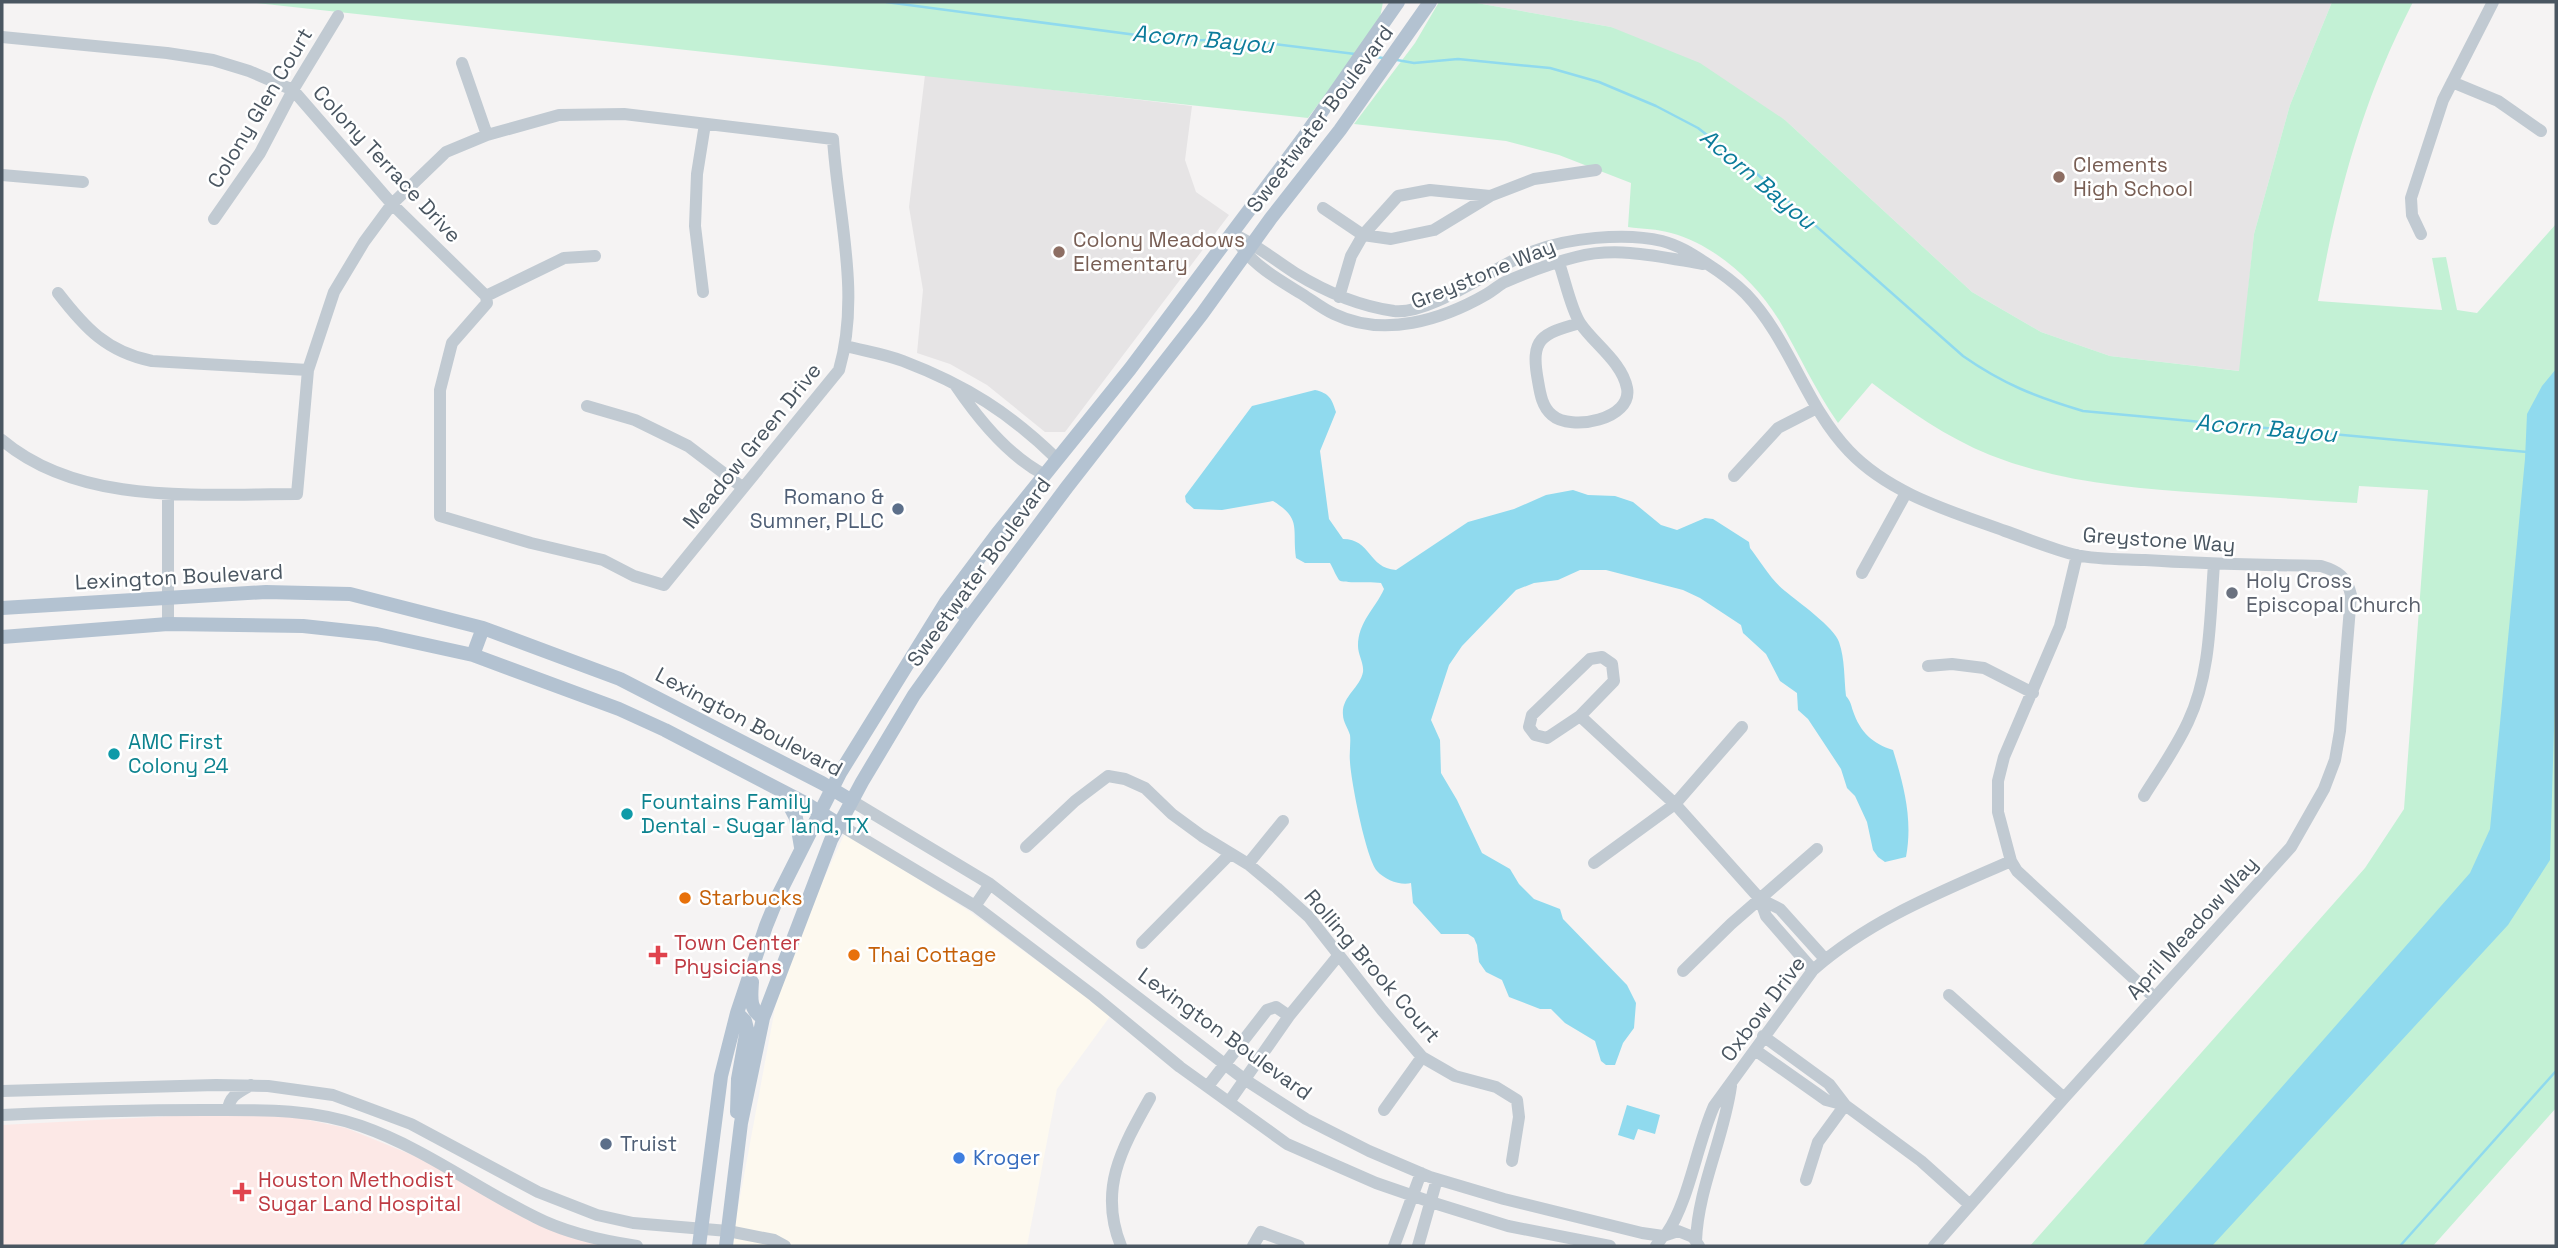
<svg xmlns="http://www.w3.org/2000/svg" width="2558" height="1248" font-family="'Space Grotesk',sans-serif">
  <rect width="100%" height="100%" fill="#f5f3f3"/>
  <path fill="#fdf9ef" d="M845,833L969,911L1111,1015L1057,1089L1027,1246H731L775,1008L796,939Z"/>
  <path fill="#e6e4e5" d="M1471,2H2332L2290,105L2254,234L2240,371L2110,356L2041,332L1972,292L1785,120L1611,27Z
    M925,75L1192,106L1185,160L1196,192L1229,215L1065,432H1045L987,385L950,364L917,353L923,290L909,207Z"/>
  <path fill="#fce8e6" d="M276,1113L346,1128L432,1163L531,1222L631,1246H2V1125L210,1114Z"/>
  <path fill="#c3f1d5" d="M246,2H1383L1379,23L1308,118Z
    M1439,2H1471L1611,27L1700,63L1785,120L1972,292L2041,332L2110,356L2239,371L2254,234L2290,105L2332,2H2413C2362,101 2338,192 2318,301L2442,310L2432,258L2446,257L2457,310L2477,313L2556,224V1108L2433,1246H2030L2365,868L2404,809L2428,490L2359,486L2357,503C2306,500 2254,496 2203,493C2130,488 2059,482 1990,455C1946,437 1909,411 1872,383L1838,423C1815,390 1799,354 1779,320C1755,281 1715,245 1671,233C1658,229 1642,229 1628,227L1631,183L1559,155L1506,141L1354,124L1415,43Z"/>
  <path fill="#90daee" d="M2556,369V665L2550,860L2508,925L2212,1246H2142L2470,873L2490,829L2525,459L2527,414L2542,386Z
    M1315,390C1329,393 1332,399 1336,412L1320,451L1329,519L1343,539C1371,539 1368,568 1396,570L1468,522L1514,509L1546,495L1573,490L1588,495L1615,496L1633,502L1661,525L1677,530L1705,518L1713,519L1749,542L1750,548C1761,562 1771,580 1785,591C1797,601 1835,628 1839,642C1845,659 1844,679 1846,696C1851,702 1851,705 1853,711C1860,732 1873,744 1893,750C1904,786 1913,820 1906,857L1885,862L1878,857L1873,850L1867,822L1855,796L1847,788L1841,769L1808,719L1798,710L1797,693L1780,681L1766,654L1743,633L1741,625L1700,598L1683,590L1606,570H1580L1558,580L1534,583L1516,590L1462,646L1449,665L1431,720L1440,740L1441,773L1457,800L1482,853L1510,869L1519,884L1534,899L1560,909L1563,919L1627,985L1636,1003L1634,1028L1623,1043L1615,1065H1606L1601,1061L1595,1041L1565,1023L1551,1009H1540L1509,997L1502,980L1486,972L1479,962L1477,945L1474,938L1468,934H1441L1413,903L1411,883C1401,886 1385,880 1377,871C1366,858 1351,781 1350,762C1349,753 1351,744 1350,735C1348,728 1343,722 1343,715C1341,697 1360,688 1363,672C1364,663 1358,655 1358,646C1358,622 1375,609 1384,589L1381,583C1371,581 1343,584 1339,580C1336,576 1333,568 1330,563H1305L1296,558C1292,528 1302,519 1273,501L1222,510L1194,509L1186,502L1185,496L1252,406Z
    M1627,1105L1660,1115L1655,1134L1638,1129L1634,1140L1618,1135Z"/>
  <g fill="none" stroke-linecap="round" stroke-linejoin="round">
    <path stroke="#90daee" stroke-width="2.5" d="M886,2L1182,41L1234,39L1355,54
      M1369,56L1383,58
      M1397,60L1414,63L1458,59L1550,68L1599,82L1656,106L1698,128L1756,173L1963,356C2003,384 2036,397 2083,411L2527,452
      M2400,1246L2556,1071"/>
    <path stroke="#c1cad2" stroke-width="12" d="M2,37L167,53L213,60L249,71L293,90L392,204L486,296
      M462,63L487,135
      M2452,82L2498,101L2541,131
      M2,175L83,182
      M1323,208L1363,235L1391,239L1434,230L1490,196
      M214,219L260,153L293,90L338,16
      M1231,233C1256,244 1273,259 1295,273C1326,292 1358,306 1394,311C1431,315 1495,266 1531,252C1566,238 1625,232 1662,241C1678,245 1692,254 1706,263C1720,272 1734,282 1746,294C1790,340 1805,405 1849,451C1890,494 1950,511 2005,531C2028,539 2052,549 2076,555C2098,560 2123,559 2145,560C2204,564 2262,565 2321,566C2338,571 2347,577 2351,595L2340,731L2335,760L2324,789L2291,847L2064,1098L1934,1246
      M2421,234L2412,215L2411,198L2443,100L2493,2
      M1240,245C1254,266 1281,281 1302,294C1313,301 1323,309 1334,314C1384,338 1442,320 1487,294C1494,290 1499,285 1505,282C1528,272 1552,263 1576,257C1618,246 1661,257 1703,264
      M1559,263C1565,280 1571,309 1580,323C1594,344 1622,362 1627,388C1633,419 1571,432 1552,415C1542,407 1540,393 1538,381C1530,338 1541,334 1580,323
      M703,292L695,226L697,174L705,124
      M58,293C85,328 107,352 152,361L308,370
      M486,296L564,258L595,256
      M1339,297L1351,256L1363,235L1398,196L1430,190L1490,196L1534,179L1596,170
      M846,346C865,351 885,354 903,361C966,385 1010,413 1057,459
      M956,386C979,420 1008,456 1045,475
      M587,406L635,420L688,446L742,487
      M2,440C80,506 201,494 297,494L308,370L334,292L364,242L392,204L446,152L487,135L559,115L624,114L833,139C838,215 861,294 839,370L664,585L634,576L603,560L531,543L440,516V390L452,343L487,303L486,296
      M1734,476L1778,428L1817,408
      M168,494V624
      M2077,555L2060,626L2004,757L1998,781V812L2011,861L2017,871L2154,997
      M1862,573L1906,493
      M1602,657L1612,664L1614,681L1580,716L1547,738L1535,735L1529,727L1532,715L1590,659Z
      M1928,666L1952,664L1984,668L2033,693
      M1580,716L1675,804L1760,899L1780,909L1825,959
      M2144,796C2159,772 2176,748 2188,722C2211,674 2210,616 2214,564
      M852,801L990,884L1244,1079L1306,1119L1369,1151L1430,1177L1504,1199L1642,1233L1663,1236
      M840,825L975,906L1094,996L1180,1067L1287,1144L1376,1183L1434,1203L1508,1226L1610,1246
      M1026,847L1075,801L1108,776L1125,779L1145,788L1172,814L1202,836L1248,864L1277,888L1309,917L1382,1010L1422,1057L1455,1076L1496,1087L1517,1100L1519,1117L1512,1161
      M1594,863L1675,804L1742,727
      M1248,864L1283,821
      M1760,899L1766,916L1813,970
      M975,906L990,884
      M1142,943L1230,854
      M1683,971L1731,924L1817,849
      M1949,995L2064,1098
      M1763,1036L1829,1084L1845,1105L1921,1161L1970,1205
      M1755,1050L1826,1100L1845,1105
      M1208,1086L1267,1010L1276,1007L1289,1016
      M2,1091L216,1085L268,1086L333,1095L411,1124L538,1192L597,1215L633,1223L728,1231L774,1240L785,1246
      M1229,1102L1289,1016L1338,956
      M228,1110C229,1096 239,1092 251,1085
      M1384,1110L1422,1057
      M2,1115C69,1112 136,1110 204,1110C257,1110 310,1108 361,1126C424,1148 476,1188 535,1217C566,1233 603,1241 637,1246
      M1806,1180L1818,1142L1845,1105
      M1667,1233C1689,1201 1697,1144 1714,1106L1813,970C1871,919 1941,892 2011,861
      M1696,1241C1698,1188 1724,1138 1731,1086
      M1121,1246C1098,1189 1122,1148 1150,1098
      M1253,1246L1261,1232L1299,1246
      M1394,1246L1421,1173
      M1418,1246L1437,1179
      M1656,1246L1663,1236L1678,1231L1693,1237L1699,1246"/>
    <path stroke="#b3c2d1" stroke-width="14" d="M946,602L969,618
      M2,608L266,592L350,594L483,628L620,679L822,783L852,801
      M2,637L168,624L303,626L377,634L473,655L619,709L665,730L805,803L840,825
      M473,655L483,628
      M782,791L796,818L801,847
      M752,982C751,997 749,1010 763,1018
      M737,1112L738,1079L747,1029L745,1021L737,1013
      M699,1246L721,1076L737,1013L766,926L779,894L840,773L946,602L997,534L1130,369L1304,137L1398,2
      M726,1246L741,1123L763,1018L831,840L862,782L914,695L969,618L1067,487L1202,314L1271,218L1340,130L1430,2"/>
  </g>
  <g fill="#8d6e63" stroke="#fff" stroke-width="2.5">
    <circle cx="2059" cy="177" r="7"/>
    <circle cx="1059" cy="252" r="7"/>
  </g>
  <g fill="#5c6f8a" stroke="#fff" stroke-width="2.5">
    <circle cx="898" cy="509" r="7"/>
    <circle cx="606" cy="1144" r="7"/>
  </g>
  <circle fill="#6b7280" stroke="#fff" stroke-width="2.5" cx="2232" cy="593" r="7"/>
  <g fill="#0f9aa8" stroke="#fff" stroke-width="2.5">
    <circle cx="114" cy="754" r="7"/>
    <circle cx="627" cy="814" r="7"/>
  </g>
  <g fill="#e8710a" stroke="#fff" stroke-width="2.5">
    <circle cx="685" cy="898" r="7"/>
    <circle cx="854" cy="955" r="7"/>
  </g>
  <g fill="#e0444e" stroke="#fff" stroke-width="2.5">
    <path d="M654.5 944.5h7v7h7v7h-7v7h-7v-7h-7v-7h7z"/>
    <path d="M238.5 1181.5h7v7h7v7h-7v7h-7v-7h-7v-7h7z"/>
  </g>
  <circle fill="#3f7fe0" stroke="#fff" stroke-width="2.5" cx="959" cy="1158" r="7"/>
  <g text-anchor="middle" stroke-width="5" stroke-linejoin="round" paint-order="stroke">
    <g font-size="21" fill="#4a5661" stroke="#fff">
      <text transform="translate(260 108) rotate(-59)" y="7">Colony Glen Court</text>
      <text transform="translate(1320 119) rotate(-53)" y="7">Sweetwater Boulevard</text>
      <text transform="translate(387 164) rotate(47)" y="7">Colony Terrace Drive</text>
      <text transform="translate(1483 274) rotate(-22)" y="7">Greystone Way</text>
      <text transform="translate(752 446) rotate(-51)" y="7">Meadow Green Drive</text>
      <text transform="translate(2159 540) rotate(4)" y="7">Greystone Way</text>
      <text transform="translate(979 572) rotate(-54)" y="7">Sweetwater Boulevard</text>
      <text transform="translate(179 577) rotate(-3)" y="7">Lexington Boulevard</text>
      <text transform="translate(749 722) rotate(28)" y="7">Lexington Boulevard</text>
      <text transform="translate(2192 928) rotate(-48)" y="7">April Meadow Way</text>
      <text transform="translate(1372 966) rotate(49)" y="7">Rolling Brook Court</text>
      <text transform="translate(1763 1009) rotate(-53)" y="7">Oxbow Drive</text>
      <text transform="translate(1225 1034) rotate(36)" y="7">Lexington Boulevard</text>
    </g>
    <g font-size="21" fill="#785e54" stroke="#fff" text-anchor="start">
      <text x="2073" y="172">Clements<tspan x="2073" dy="24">High School</tspan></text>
      <text x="1073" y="247">Colony Meadows<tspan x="1073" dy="24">Elementary</tspan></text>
    </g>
    <g font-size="21" fill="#4e5e75" stroke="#fff" text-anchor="end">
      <text x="884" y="504">Romano &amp;<tspan x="884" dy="24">Sumner, PLLC</tspan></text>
      <text x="620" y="1151" text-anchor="start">Truist</text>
    </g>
    <g font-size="21" fill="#5b616d" stroke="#fff" text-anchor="start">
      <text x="2246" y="588">Holy Cross<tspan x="2246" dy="24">Episcopal Church</tspan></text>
    </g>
    <g font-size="21" fill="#0d838f" stroke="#fff" text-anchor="start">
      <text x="128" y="749">AMC First<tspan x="128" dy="24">Colony 24</tspan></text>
      <text x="641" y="809">Fountains Family<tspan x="641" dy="24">Dental - Sugar land, TX</tspan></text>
    </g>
    <g font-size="21" fill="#c56008" stroke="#fff" text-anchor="start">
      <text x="699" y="905">Starbucks</text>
      <text x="868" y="962">Thai Cottage</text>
    </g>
    <g font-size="21" fill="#be3a42" stroke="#fff" text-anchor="start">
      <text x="674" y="950">Town Center<tspan x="674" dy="24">Physicians</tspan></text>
      <text x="258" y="1187">Houston Methodist<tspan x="258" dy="24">Sugar Land Hospital</tspan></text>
    </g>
    <g font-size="21" fill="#366cbe" stroke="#fff" text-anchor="start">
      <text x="973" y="1165">Kroger</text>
    </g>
    <g font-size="23" font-style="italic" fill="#0c7c9b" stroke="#fff">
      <text transform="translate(1203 39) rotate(5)" y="8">Acorn Bayou</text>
      <text transform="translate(1758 179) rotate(40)" y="8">Acorn Bayou</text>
      <text transform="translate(2266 428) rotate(5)" y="8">Acorn Bayou</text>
    </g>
  </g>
  <rect width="2558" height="1248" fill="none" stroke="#4a5661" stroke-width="7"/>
</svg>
